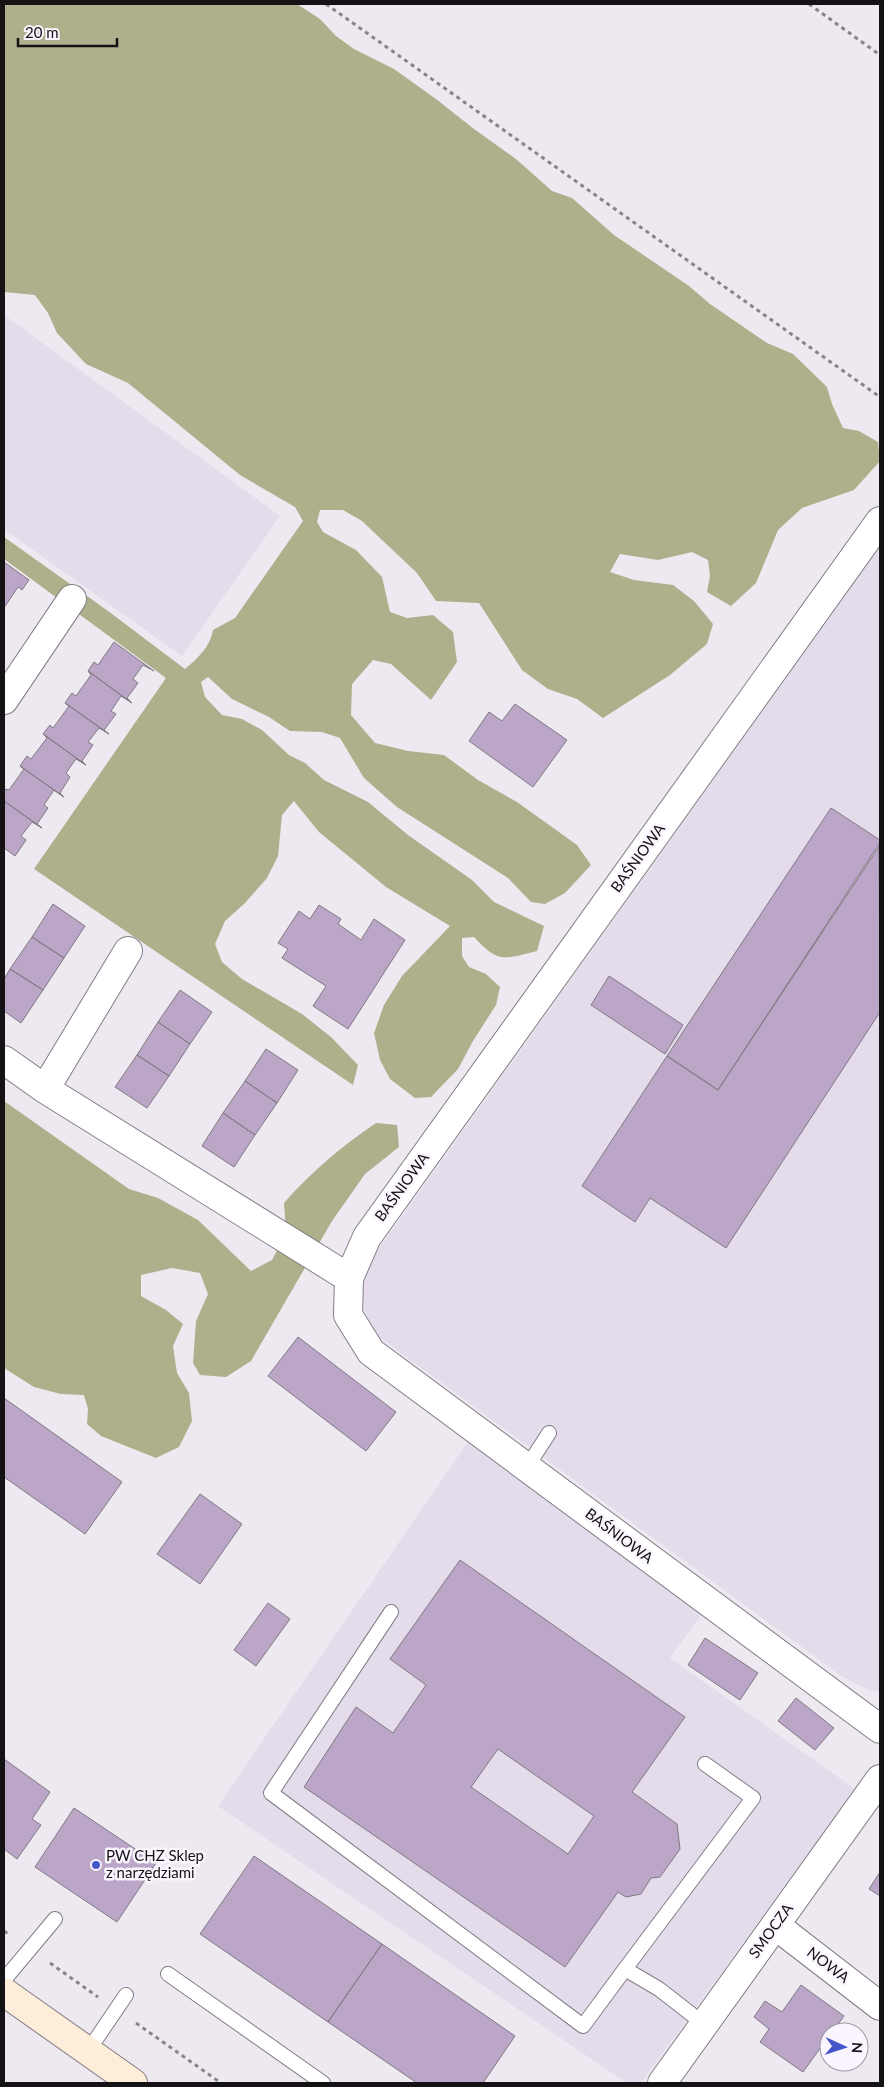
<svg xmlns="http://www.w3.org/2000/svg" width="884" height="2087" font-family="Lato,sans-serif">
  <rect width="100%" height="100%" fill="#eee8f1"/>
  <path fill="#e4dbeb" d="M4,315L280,516L182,656L4,529Z
    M880,547V1692L869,1690L840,1675L375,1334L365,1310L361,1291L363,1271Z
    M470,1439L703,1612L670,1658L855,1789L641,2083H627L218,1806Z"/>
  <path fill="#adb08a" d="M4,4H297L320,19L336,36L354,49L394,69L436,99L474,129L516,159L552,191L572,198L614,235L689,286L710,304L767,343L793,354L827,387L832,404L843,428L859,431L878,442L880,461L854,490L802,508L778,530L756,583L731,606L707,592L710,576L708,560L692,552L658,560L620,554L610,572L634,580L673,585L694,601L713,624L707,644L670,675L603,718L577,699L548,689L522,670L479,603L436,601L417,573L362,521L343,510H320L317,522L323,532L356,550L382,577L390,612L407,618L433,615L453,632L457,662L431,700L391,664L373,660L352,684L351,715L375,743L408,751L444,755L478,780L517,802L577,845L591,865L565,893L545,904L531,902L508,878L397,807L364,778L340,738L322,732L290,731L269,717L232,699L208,677L201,682L205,697L222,715L242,719L262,730L289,755L305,763L324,780L368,802L408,835L472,880L494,902L544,926L537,951C504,959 499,964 474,937L462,938V956L469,967L486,974L500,987L496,1005L473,1041L458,1069L431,1097L415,1098L390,1079L380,1060L374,1033L384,1005L402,976L450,926L386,887L319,832L294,801L282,815L278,856L267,878L245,903L225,921L215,944L222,962L242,979L302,1014L331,1037L358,1065L353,1085L34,869L166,678L4,559V537L108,611L185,669C198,658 210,647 213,630L235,618L303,521L295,507L240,475L128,383L86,364L57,333L48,313L35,295L4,292Z
    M4,1101L129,1189L158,1198L198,1220L251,1271L272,1260L286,1233L284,1203C311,1172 342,1146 376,1123L397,1125L399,1147L365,1174L332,1221L251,1361L226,1377L200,1375L193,1363L196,1321L208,1294L200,1273L172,1268L141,1275V1296L166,1310L183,1324L173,1346L177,1373L189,1393L192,1421L179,1447L156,1458L101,1436L87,1424L88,1409L84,1395L61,1394L34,1387L4,1368Z"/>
  <path fill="#bca6c8" stroke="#7f7a82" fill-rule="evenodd" d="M4,562L29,580L22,590L18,587L4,608Z
    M114,642L154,671L143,665L133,679L138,683L127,698L132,703L88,671L94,662L98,665Z
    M88,671L132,703L121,696L111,711L116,714L104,730L109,734L65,703L72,693L76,696L91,675Z
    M65,703L109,734L99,728L88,742L93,745L82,761L86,765L43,734L50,725L53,728L69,706Z
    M515,704L567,740L533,787L469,741L489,712L502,721Z
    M43,734L86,765L76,759L66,773L70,777L60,793L64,797L20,766L27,756L31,759L47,738Z
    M20,766L64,797L54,790L44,805L48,808L37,824L42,828L4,801V789L9,790L24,769Z
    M4,801L42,828L32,822L21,836L26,840L15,856L4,848Z
    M831,808L880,840V845L718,1090L667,1056Z
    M879,844L880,1012L726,1248L650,1198L635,1222L582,1186L667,1056L718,1090Z
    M53,904L85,926L64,958L32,937Z
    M319,905L341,919L338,924L361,940L374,919L405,940L348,1029L313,1006L326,986L282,958L288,949L278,943L299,911L310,919Z
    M32,937L64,958L43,990L10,969Z
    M10,969L43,990L21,1023L4,1011V979Z
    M609,976L683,1025L665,1054L591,1005Z
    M180,990L212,1012L190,1044L158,1022Z
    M158,1022L190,1044L169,1076L137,1055Z
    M266,1049L298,1070L277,1103L245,1081Z
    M137,1055L169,1076L147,1108L115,1087Z
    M245,1081L277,1103L255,1135L223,1113Z
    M223,1113L255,1135L234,1167L202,1146Z
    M298,1337L396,1412L366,1451L268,1376Z
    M4,1398L122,1482L85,1534L4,1477Z
    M200,1494L242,1524L200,1584L157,1554Z
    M460,1560L685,1717L632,1792L677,1824L680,1849L660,1877L651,1878L641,1894L626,1897L618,1892L565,1967L304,1787L356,1707L393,1733L426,1685L390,1659ZM498,1749L594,1816L568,1854L471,1787Z
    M268,1603L290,1619L256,1666L234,1650Z
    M705,1638L758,1673L740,1700L688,1665Z
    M796,1698L834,1728L815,1750L778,1721Z
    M4,1759L50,1792L32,1819L41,1825L17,1859L4,1849Z
    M74,1808L156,1863L117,1922L35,1867Z
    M254,1856L382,1944L328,2022L200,1934Z
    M880,1872V1896L869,1889Z
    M382,1944L515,2036L483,2083H417L328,2022Z
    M801,1985L844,2016L832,2032H829V2036L803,2072L760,2042L769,2029L754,2017L765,2001L782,2012Z"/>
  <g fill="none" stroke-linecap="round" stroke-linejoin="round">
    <defs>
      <path id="lane" d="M527,1467L549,1433
        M391,1612L271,1793L583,2026L625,1969
        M168,1974L323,2083
        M4,1980L55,1919
        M704,2024L659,1989L625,1969L753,1798L705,1764
        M88,2051L126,1995"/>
      <path id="street" d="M880,521L367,1237L349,1278L348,1315L371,1352L880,1729
        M4,700L72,599
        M4,1060L45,1089L349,1278
        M45,1089L128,951
        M775,1925L880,2006
        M662,2083L880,1779"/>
      <path id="secondary" d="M4,1992L133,2083"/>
    </defs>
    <use href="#lane" stroke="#827d86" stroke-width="16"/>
    <use href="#street" stroke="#827d86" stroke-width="30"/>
    <use href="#secondary" stroke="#827d86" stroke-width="30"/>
    <path stroke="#88848b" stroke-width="3" stroke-dasharray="4 4" stroke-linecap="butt" d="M326,4L880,397
      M809,4L880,55
      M4,1931L10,1935
      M50,1963L98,1997
      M136,2023L221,2083"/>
    <use href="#lane" stroke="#fff" stroke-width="14"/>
    <use href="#street" stroke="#fff" stroke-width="28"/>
    <use href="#secondary" stroke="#feeed9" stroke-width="28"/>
  </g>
  <circle fill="#4556ca" stroke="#fbf5ff" stroke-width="2" cx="96" cy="1865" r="5"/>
  <g text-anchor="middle" stroke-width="5" stroke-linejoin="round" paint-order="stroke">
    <g font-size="15" fill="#141215" stroke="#fbf5ff">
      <text transform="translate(638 858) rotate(-54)" y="5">BAŚNIOWA</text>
      <text transform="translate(402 1187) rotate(-54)" y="5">BAŚNIOWA</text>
      <text transform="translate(619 1536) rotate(37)" y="5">BAŚNIOWA</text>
      <text transform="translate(771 1931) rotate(-54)" y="5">SMOCZA</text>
      <text transform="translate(828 1965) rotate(37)" y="5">NOWA</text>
    </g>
    <g font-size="15" fill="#141215" stroke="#fbf5ff" text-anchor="start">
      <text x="106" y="1861">PW CHZ Sklep<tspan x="106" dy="17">z narzędziami</tspan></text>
    </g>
  </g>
  <rect width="884" height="2087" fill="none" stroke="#141215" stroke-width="10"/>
  <g transform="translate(844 2047) rotate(93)"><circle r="24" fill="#fbf5ff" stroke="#9f9aa1"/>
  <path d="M0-4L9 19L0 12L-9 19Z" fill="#4556ca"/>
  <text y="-8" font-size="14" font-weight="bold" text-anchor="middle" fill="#141215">N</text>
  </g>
  <path d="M18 38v8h99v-8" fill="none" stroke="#141215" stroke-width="2.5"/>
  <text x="25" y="38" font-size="15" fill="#141215" stroke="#fbf5ff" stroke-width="4" paint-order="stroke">20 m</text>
</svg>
